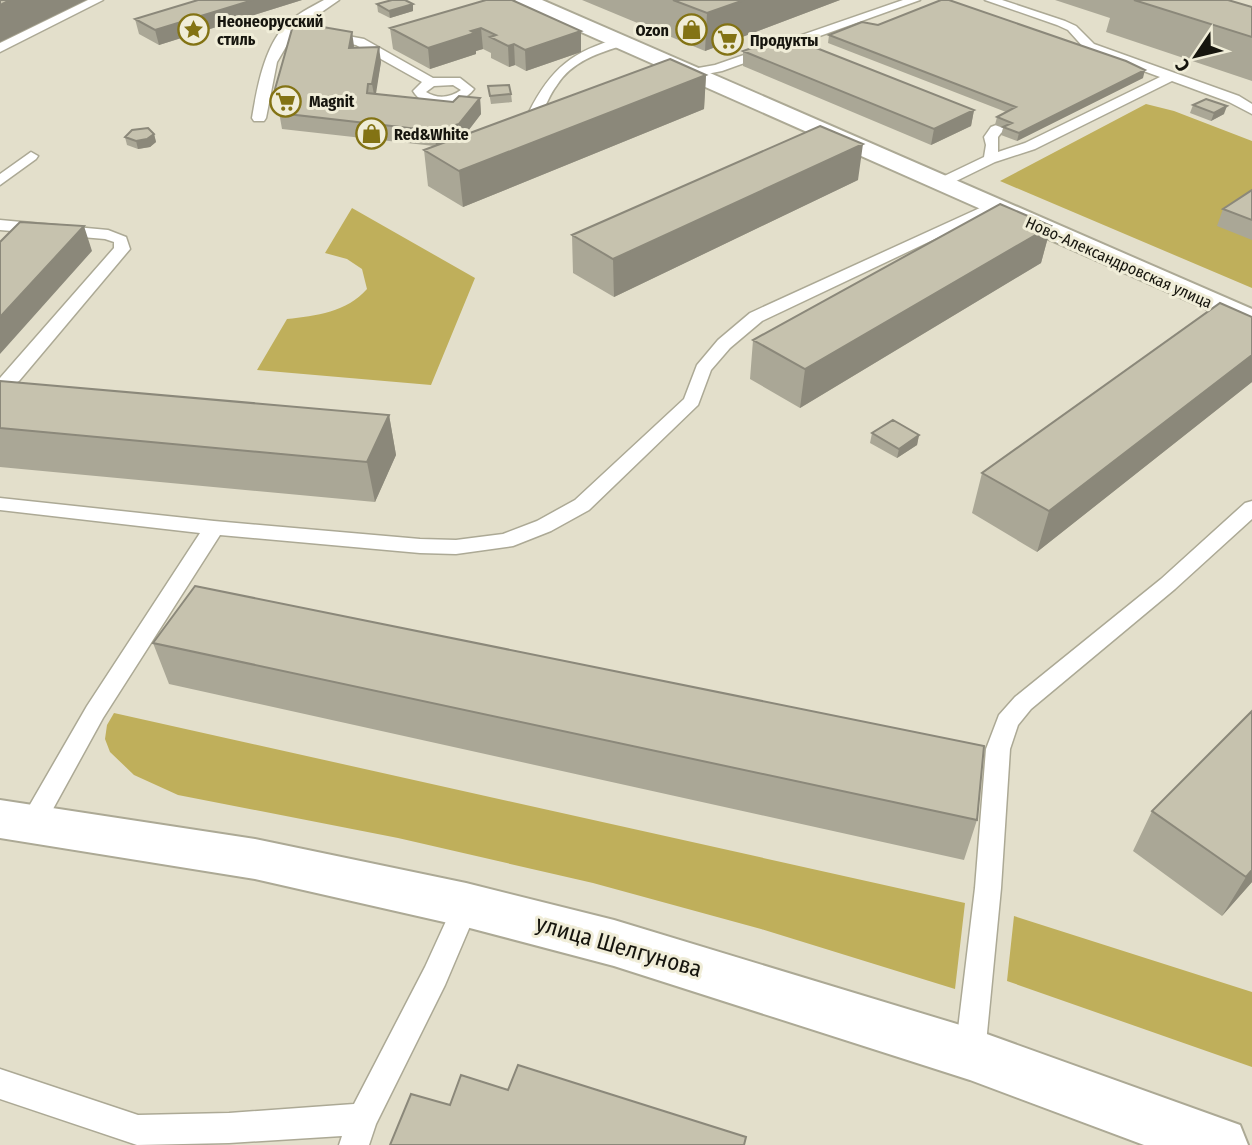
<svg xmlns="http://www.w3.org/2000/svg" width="1252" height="1145" font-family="'Fira Sans Condensed',sans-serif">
  <rect width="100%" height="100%" fill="#e3dfcb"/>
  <path fill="#bfaf5b" d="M1146,104L1174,111L1252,141V288L1000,181Z
    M352,208L475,278L431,385L257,370L287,319C316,316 347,312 367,289L362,269L347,259L325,253Z
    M114,713L965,903L955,989L761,929L593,883L398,838L178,795L134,775L110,752L105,739L107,725Z
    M1014,916L1252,992V1067L1007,981Z"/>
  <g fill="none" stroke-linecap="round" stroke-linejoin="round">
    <defs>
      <path id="lane" d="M88,0H103L0,52V43Z
        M324,0H339L300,27L364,39L433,78H460L474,89C461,107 425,112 413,91L422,82L356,45L294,33L277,62L266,118L264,121H254L252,118C257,88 264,49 284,27C293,16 311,7 324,0ZM453,85L461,90C450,98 437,99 426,92L434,86Z
        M903,0H920L722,71L676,80L670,76L676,72L715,65Z
        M985,0H1002L1065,21L1076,26L1094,44L1239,96L1252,104V114L1229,102L1172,81L1035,149L995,162L946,186H936V180L984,157L986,145L984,137L991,127L1027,113L1034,117L1001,133L998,137V152L1025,143L1160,77L1086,50L1068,30L1057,25Z
        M620,38L626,42L624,45C599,53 572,61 557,85C550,94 546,105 541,115H531L529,112C551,68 573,51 620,38Z
        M31,152L38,156L36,159L0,185V174Z
        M993,202L998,203L1000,206L998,209L762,321L730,348L711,370L698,405L589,510L551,531L513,546L456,554L420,553L220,535L103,718L42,829L33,833L24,829L20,822L24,815L87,706L200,533L0,510V498L214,521L420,539L456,540L503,534L537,521L575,500L684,399L697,365L718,340L750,313Z
        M0,220L108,230L126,237L130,249L19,381L0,391V378L114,248V242L105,239L0,230Z
        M1252,501V519L1175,589L1031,709L1018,725L1010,749L1001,888L985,1054L980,1064L970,1068L960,1064L955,1054L975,888L986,749L999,715L1015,697L1161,579L1245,503Z
        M466,893L475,897L479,905L445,985L376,1124L369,1145H339L342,1136L229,1143L137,1145L0,1099V1069L138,1115L229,1113L354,1104L425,967L457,897Z"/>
      <path id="street" d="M515,0H542L1252,309V329L518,4Z
        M0,800L255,839L466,883L614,920L970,1028L1240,1125L1248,1145H1144L970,1080L614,966L466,927L255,879L0,838Z"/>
    </defs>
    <use href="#lane" stroke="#aca995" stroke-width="3"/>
    <use href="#street" stroke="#aca995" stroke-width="4"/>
    <use href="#lane" fill="#fff" fill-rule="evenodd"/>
    <use href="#street" fill="#fff" fill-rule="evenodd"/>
  </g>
  <path fill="#aaa796" d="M198,0H302L159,45L139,34L135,19Z
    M486,0L581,31V52L526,71L515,65L509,67L491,58V53L483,49L476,51V54L430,69L393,49L390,28Z
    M582,0H840L705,51Z
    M1055,0H1228L1252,7V81L1106,32L1110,18Z
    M377,4H413V11L390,18L378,12Z
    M829,35L1143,78L1017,141L1001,135L1003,128L995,125L997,117L1006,112L828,43Z
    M354,47L381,62L375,94L453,102L480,98L481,114L465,135L706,75L704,109L463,207L428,186L424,150L434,146L282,129L275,89Z
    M743,51L974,110L971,126L931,145L743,66Z
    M488,86L511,94L512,102L491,104Z
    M1193,105L1224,114L1211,121L1190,113Z
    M154,134L156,142L150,147L138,149L127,145L125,137Z
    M858,180L614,297L573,273L572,235Z
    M1252,190V240L1217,226L1223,209Z
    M1051,226L1041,263L800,408L750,379L753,340Z
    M1252,317V382L1037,552L972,513L982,473Z
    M0,381L389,415L396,455L375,502L0,467Z
    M872,433L919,435L917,445L897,458L870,443Z
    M153,643L977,820L964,860L169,684Z
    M1252,711V882L1222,916L1133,851L1152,811Z"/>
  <path fill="#8b887a" d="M10,0H86L0,42V5Z
    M253,0H302L159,45L155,30Z
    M744,0H840L705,51L707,13Z
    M413,4V11L390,18L389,11Z
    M481,28L483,49L476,51V54L430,69L428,48Z
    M581,31V52L526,71L525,50Z
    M352,32L354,46L351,63L349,48Z
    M514,44L515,65L509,67L508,46Z
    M379,47L381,62L375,100L372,84Z
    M1145,70L1143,78L1017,141L1019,133Z
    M706,75L704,109L463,207L459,171Z
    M480,98L481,114L461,140L436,147L435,131Z
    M1227,106L1224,114L1211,121L1214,113Z
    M974,110L971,126L931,145L934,129Z
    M154,134L156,142L150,147L138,149L136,141Z
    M863,144L858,180L614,297L613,259Z
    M84,226L92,251L0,354V317Z
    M1051,226L1041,263L800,408L805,369Z
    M1252,355V382L1037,552L1049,511Z
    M389,415L396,455L375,502L367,462Z
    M919,435L917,445L897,458L899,449Z
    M1252,870V882L1222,916L1246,877Z"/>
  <path fill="#c6c2ae" stroke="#8b887a" stroke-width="2" d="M0,0H10L0,5Z
    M198,0H253L155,30L135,19Z
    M392,0H405L413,4L389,11L377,4Z
    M486,0H512L581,31L525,50L514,44L508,46L490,37L496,35L481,28L471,31L475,33L428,48L390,28Z
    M673,0H744L707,13Z
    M941,0H949L1126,61L1145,70L1019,133L1003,127L1012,123L997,117L1016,107L829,35L862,22L878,25Z
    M1134,0H1228L1252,7V37Z
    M294,22L352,32L349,48L379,47L372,84H368L367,93L453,102L459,96L480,98L459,124L435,131L279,113L275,89Z
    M786,36L974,110L934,129L743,51Z
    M670,59L706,75L459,171L424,150Z
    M509,85L511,94L490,96L488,86Z
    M1206,99L1227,106L1214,113L1193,105Z
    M820,126L863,144L613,259L572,235Z
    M148,128L154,134L147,139L136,141L125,137L132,130Z
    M1252,190V220L1223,209Z
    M1000,204L1051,226L805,369L753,340Z
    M20,222L84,226L0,317V242Z
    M1220,303L1252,317V355L1049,511L982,473Z
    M0,381L389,415L367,462L0,428Z
    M893,420L919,435L899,449L872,433Z
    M195,586L984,746L977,820L153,643Z
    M1252,711V870L1246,877L1152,811Z
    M518,1065L746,1137L744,1145H390L411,1094L450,1105L461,1075L508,1090Z"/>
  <defs>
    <symbol id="sight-ring" viewBox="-11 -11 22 22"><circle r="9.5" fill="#f0edd8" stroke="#837314" stroke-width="1.5"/><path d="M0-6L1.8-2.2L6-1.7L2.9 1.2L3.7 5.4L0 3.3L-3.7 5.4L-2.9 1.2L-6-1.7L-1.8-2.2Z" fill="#837314"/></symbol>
    <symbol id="shop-ring" viewBox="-11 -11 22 22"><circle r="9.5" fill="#f0edd8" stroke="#837314" stroke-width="1.5"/><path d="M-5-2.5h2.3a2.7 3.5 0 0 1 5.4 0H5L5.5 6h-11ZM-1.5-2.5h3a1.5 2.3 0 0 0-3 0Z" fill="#837314"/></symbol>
    <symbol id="supermarket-ring" viewBox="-11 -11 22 22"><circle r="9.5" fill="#f0edd8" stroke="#837314" stroke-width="1.5"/><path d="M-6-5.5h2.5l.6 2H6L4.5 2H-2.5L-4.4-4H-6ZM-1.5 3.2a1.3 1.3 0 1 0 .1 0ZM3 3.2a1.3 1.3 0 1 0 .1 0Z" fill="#837314"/></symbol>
  </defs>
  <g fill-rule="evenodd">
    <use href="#sight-ring" x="176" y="12" width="35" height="35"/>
    <use href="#shop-ring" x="674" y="12" width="35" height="35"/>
    <use href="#supermarket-ring" x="710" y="22" width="35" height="35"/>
    <use href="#supermarket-ring" x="268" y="84" width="35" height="35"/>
    <use href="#shop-ring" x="354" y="116" width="35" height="35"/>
  </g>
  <g text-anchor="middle" stroke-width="6" stroke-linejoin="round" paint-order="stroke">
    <g font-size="16" font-weight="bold" fill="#16150e" stroke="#f0edd8" text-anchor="start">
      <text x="217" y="27">Неонеорусский<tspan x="217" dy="18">стиль</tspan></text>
      <text x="669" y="36" text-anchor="end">Ozon</text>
      <text x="750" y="46">Продукты</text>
      <text x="309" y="107">Magnit</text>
      <text x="394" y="140">Red&amp;White</text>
    </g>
    <g font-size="16" fill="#16150e" stroke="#f0edd8">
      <text transform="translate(1119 262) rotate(24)" y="6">Ново-Александровская улица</text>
    </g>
    <g font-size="23" fill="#16150e" stroke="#f0edd8">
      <text transform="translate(619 946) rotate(16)" y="8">улица Шелгунова</text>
    </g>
  </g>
  <g transform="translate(1196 56) rotate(235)" stroke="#f0edd8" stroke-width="5" paint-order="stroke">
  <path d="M0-5L12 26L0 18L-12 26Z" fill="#16150e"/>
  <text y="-10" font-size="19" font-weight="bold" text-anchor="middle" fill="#16150e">С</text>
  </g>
</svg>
